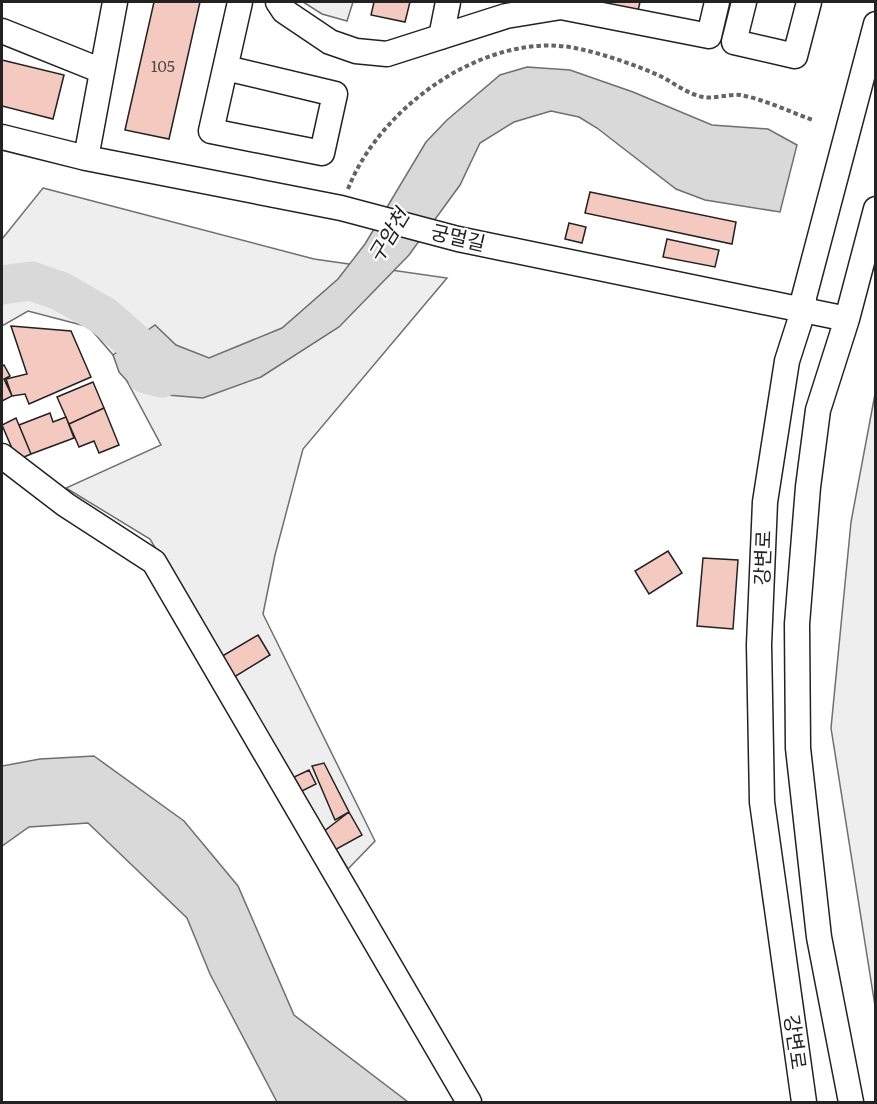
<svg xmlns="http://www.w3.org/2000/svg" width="877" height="1104" font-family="Literata,'Noto Sans KR',serif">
  <rect width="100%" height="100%" fill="#fff"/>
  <path fill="#eee" stroke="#6f6f6f" stroke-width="1.5" d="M303,2H353L347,21L322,14Z
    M43,188L314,259L447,278L303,449L275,555L263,614L375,841L348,869L150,539L66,488L161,445L113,355L89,327L28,311L2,326V239Z
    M875,394V1006L831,728L851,522Z"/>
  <path fill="#d9d9d9" stroke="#6f6f6f" stroke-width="1.5" d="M527,67L570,70L633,92L712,125L768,129L797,145L780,212L705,200L676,189L597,128L579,117L551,111L514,122L480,143L460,185L409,255L339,327L261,377L203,398L155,394L128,382L119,372L113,355L155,325L176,345L209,358L282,328L338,279L365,244L426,142L447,120L500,75Z
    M94,756L184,821L238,886L294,1015L408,1102H277L210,974L187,918L88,823L29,827L2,846V766L40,759Z"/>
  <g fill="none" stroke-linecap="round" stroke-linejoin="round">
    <path stroke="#d9d9d9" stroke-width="39" d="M2,285L31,281L60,291L104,316L137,345L146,374L162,378"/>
  </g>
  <path fill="#f3c9c0" stroke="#222" stroke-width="1.5" d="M154,2H200L169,139L125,130Z
    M374,2H410L405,22L371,15Z
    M599,2H640L637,15L597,7Z
    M2,60L64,75L53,119L2,106Z
    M590,192L736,222L732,244L585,213Z
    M569,223L586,227L582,243L565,239Z
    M667,239L719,250L715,267L663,257Z
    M11,326L71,331L91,377L29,404L25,394L12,396L6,379L27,374Z
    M4,365L10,376L4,379L12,396L2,401V366Z
    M93,382L104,408L69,424L57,397Z
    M104,408L119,445L99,453L94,441L79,447L69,424Z
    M50,413L53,422L66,417L74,438L31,454L19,425Z
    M16,418L31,454L17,460L2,425Z
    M668,551L682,573L649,594L635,571Z
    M703,558L738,560L733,629L697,626Z
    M258,635L270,655L231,679L219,658Z
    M324,763L349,812L335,820L312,766Z
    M309,770L316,784L302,791L294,777Z
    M349,812L362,835L333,851L323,832Z"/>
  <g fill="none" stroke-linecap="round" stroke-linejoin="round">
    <defs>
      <path id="minor" d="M278,2L284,11L330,42L356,51L387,54L506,16L561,7L709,36L717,2
        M744,2L734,42L795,56L809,2
        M2,31L102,71
        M441,37L448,2
        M226,68L335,94L322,153L211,131L240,2
        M2,137L86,158L341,208L458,239L847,319
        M86,158L115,2
        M2,456L66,505L154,562L469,1102
        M804,1102L762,802L759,645L765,502L787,361L804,308V297L876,24
        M851,1102L819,937L798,748L797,624L808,487L818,410L847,319L876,209"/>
    </defs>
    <use href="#minor" stroke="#222" stroke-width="27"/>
    <path stroke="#646464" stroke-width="4" stroke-dasharray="4.5 3" stroke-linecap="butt" d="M348,189C380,106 489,28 580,49C606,55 633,64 658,75C673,82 687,94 703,97C714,99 728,94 740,95C764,99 790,112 813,120"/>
    <use href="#minor" stroke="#fff" stroke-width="24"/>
  </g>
  <g text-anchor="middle" stroke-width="4.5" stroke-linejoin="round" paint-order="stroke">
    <g font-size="16" fill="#564c4a">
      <text x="163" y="72">105</text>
    </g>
    <g font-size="20" fill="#222" stroke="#fff">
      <text transform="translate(458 238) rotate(13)" y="7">궁멀길</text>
      <text transform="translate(763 558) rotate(-88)" y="7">강변로</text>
      <text transform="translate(795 1042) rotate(82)" y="7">강변로</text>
    </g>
    <g font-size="21" font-style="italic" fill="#222" stroke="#fff">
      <text transform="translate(389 236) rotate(-59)" y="7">구암천</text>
    </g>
  </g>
  <rect width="877" height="1104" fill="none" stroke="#222222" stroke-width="6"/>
</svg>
